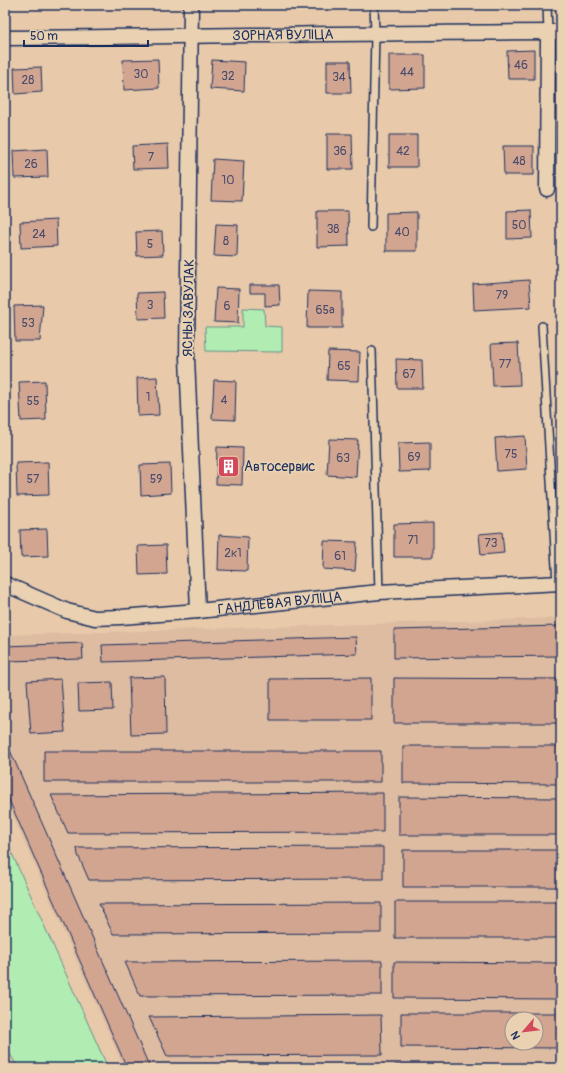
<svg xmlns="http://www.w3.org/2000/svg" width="566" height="1073" font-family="Pangolin,sans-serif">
  <rect width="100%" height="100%" fill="#e8caab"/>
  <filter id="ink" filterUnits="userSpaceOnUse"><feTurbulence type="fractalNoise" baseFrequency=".025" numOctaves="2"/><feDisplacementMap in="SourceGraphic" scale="8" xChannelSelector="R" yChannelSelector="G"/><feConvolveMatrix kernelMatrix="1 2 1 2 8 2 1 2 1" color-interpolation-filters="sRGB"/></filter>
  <g filter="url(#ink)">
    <path fill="#ddbca2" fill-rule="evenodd" d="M561,618V1068H124L5,798V635ZM512,1019H536V1043H512Z"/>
    <path fill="#b1edb2" stroke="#668e88" d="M243,308L264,309L265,326L282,327V352L206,351L205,327H243Z
      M5,838L108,1068H18L5,1045Z"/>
    <path fill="#d2a591" stroke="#1b2f5e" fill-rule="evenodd" d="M534,50V79H508L507,51Z
      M389,55H425V88L389,89Z
      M158,59L159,88L124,90L123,60Z
      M212,60L245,62L244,91L210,89Z
      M327,61H350L351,93H327Z
      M41,67L42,92L15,94L14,68Z
      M327,134H352L353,169H327Z
      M389,135H417V167H389Z
      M168,144L169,168L133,169L132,146Z
      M503,146H534V175H504Z
      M47,149L48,177L14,178L13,151Z
      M213,159L244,161L242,201L211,200Z
      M531,210L532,238L507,239V211Z
      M317,211H348L349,246L317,247Z
      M417,212V251H386V213Z
      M56,220L57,246L21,248L20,222Z
      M216,224L238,225L237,257L214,256Z
      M162,231L163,255L137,256L136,232Z
      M529,280L531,307L474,310L473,284Z
      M250,285H279L280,305L265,306V293H250Z
      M216,288L239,289L238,323L214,322Z
      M308,291L342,292V328H307Z
      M163,292L164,318L138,319L137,293Z
      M43,305L40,341H15L14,306Z
      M518,343L520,385L493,386L491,344Z
      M328,351L360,352L359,381L327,380Z
      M396,359L422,360L423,388H397Z
      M157,377L159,415L138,416L137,378Z
      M214,380L236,381L235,420L212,419Z
      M45,381L46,420L21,421L19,382Z
      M525,436L527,469L497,471L495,438Z
      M329,439L358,440L356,477L327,475Z
      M430,442V471L399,472L398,443Z
      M217,447L243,448L242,485L216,484Z
      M48,462L49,495L17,496L16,463Z
      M170,464L171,493L141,495L140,465Z
      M433,523V557H394V524Z
      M47,529L48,556L21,557L20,530Z
      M502,532L504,553L481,555L479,534Z
      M219,535L248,537L247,571L218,570Z
      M324,541L357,542L355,571L323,569Z
      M166,545L167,574L139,575L138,546Z
      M561,626V656L394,658V630Z
      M356,637L357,654L103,662L102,645Z
      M82,643L83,659L5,661V646Z
      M165,677L166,734L131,735L129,678Z
      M371,678V720H270V679Z
      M394,678L561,679V723H394Z
      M61,679L65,732L31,734L27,681Z
      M112,682L113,710L79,711L78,683Z
      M5,739L150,1068H127L5,791Z
      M403,746H561V784L403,783Z
      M44,751H381V782H44Z
      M383,793V832L68,833L51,795Z
      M399,797L561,798V835H399Z
      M383,847V879L89,880L78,855L77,848Z
      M403,850H561V887H403Z
      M395,902H561V938H395Z
      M381,903V933L113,934L99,904Z
      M382,961V995L140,996L125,962Z
      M394,962L561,963V999L394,998Z
      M401,1013H561V1048L401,1047ZM512,1019H536V1043H512Z
      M381,1015L382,1055L167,1056L149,1017Z
      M395,1065L561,1066V1068H395Z"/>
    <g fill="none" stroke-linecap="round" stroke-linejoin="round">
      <defs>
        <path id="service" d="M547,5L548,32
          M371,227L375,33L374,5
          M542,326L557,584
          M372,351L379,592"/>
        <g id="minor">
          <path d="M191,5L187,358L198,611"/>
          <path id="s1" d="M5,38C190,37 376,32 561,32"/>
          <path d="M547,189L548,32"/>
          <path id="s2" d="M5,584L67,611L95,618L121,617L198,611L379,592L561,583"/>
        </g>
      </defs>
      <use href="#service" stroke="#1b2f5e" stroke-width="10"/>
      <use href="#minor" stroke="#1b2f5e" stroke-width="17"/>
      <use href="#service" stroke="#e9d1b1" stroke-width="7"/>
      <use href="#minor" stroke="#e9d1b1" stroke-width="14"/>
    </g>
  </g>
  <defs>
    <symbol id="building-square" viewBox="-11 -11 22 22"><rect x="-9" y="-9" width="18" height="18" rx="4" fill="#d1495b" stroke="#e9d1b1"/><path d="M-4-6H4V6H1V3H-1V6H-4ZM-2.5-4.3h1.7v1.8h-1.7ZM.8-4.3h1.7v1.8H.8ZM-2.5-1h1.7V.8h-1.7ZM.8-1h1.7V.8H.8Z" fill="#fff"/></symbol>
  </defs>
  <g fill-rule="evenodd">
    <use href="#building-square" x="216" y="454" width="25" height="25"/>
  </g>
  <g text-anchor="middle" stroke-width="3.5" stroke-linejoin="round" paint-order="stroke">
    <g font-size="12" fill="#494c6b">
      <text x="521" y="69">46</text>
      <text x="407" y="76">44</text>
      <text x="141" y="78">30</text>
      <text x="228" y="80">32</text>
      <text x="339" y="81">34</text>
      <text x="28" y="84">28</text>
      <text x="340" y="155">36</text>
      <text x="403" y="155">42</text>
      <text x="151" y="161">7</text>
      <text x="519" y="165">48</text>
      <text x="31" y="168">26</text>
      <text x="228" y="184">10</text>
      <text x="519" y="229">50</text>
      <text x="333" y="233">38</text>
      <text x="402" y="236">40</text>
      <text x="39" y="238">24</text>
      <text x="226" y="245">8</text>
      <text x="150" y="248">5</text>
      <text x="502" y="299">79</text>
      <text x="150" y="309">3</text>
      <text x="227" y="310">6</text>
      <text x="325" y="314">65а</text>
      <text x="28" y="327">53</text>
      <text x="505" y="368">77</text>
      <text x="344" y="370">65</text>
      <text x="409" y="378">67</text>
      <text x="148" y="401">1</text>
      <text x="224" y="404">4</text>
      <text x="33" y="405">55</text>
      <text x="511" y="458">75</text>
      <text x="414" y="461">69</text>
      <text x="343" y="462">63</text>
      <text x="33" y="483">57</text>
      <text x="156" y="483">59</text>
      <text x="413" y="544">71</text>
      <text x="491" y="547">73</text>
      <text x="233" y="557">2к1</text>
      <text x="340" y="560">61</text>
    </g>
    <g font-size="14" fill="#1b2f5e" stroke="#e9d1b1">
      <text dy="5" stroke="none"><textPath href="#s1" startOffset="278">ЗОРНАЯ ВУЛІЦА</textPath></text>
      <text transform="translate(188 308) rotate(-89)" y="5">ЯСНЫ ЗАВУЛАК</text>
      <text dy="5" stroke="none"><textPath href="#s2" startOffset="282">ГАНДЛЁВАЯ ВУЛІЦА</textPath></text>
    </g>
    <g font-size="14" fill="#1b2f5e" stroke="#e9d1b1" text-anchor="start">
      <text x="244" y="471">Автосервис</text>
    </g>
  </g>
  <rect width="566" height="1073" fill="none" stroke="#e9d1b1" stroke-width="20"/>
  <rect x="10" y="10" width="546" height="1053" fill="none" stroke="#1b2f5e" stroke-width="1.5" filter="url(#ink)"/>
  <g transform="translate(524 1031) rotate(242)"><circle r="19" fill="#e9d1b1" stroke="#979090"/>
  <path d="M0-3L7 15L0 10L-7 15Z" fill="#d1495b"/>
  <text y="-6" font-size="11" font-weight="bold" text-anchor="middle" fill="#1b2f5e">N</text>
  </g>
  <path d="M24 40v6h124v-6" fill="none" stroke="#1b2f5e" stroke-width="2"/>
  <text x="30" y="40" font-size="12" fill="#1b2f5e" stroke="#e9d1b1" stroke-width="3" paint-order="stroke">50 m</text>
</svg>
